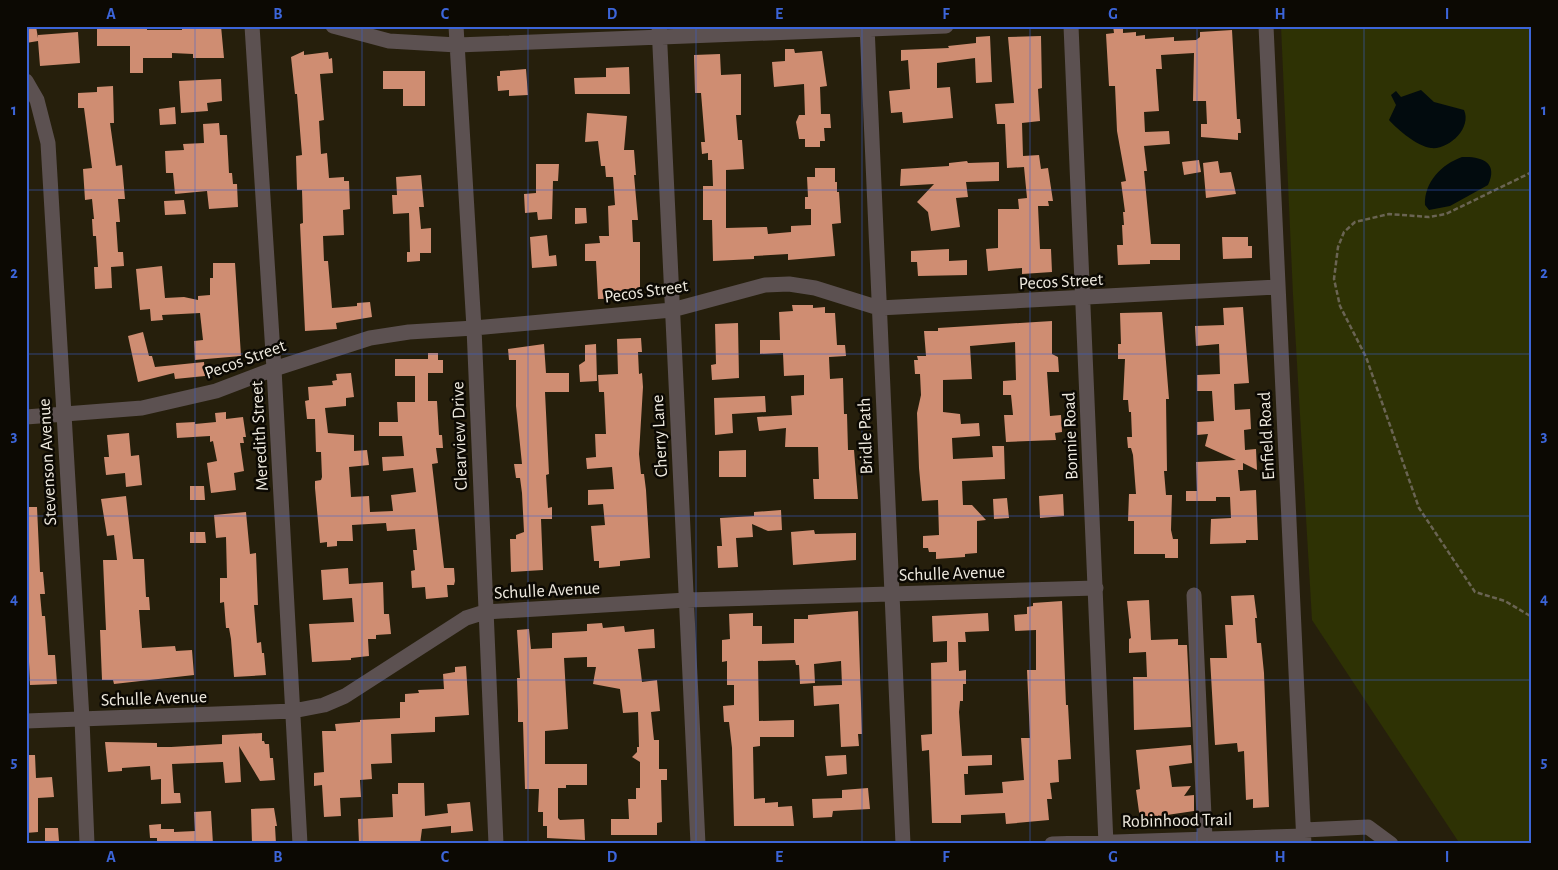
<svg xmlns="http://www.w3.org/2000/svg" width="1558" height="870" font-family="'Alegreya Sans',sans-serif">
  <rect width="100%" height="100%" fill="#261f0c"/>
  <path fill="#2e3204" d="M1281,26H1532V844H1460L1312,620L1293,295Z"/>
  <path fill="#020b0e" d="M1421,90L1434,102L1464,110C1472,128 1449,150 1431,148C1417,146 1398,130 1389,120L1396,105L1391,95L1396,91L1401,97Z
    M1462,157C1481,156 1499,162 1488,185L1450,206L1429,210L1425,205C1424,182 1442,164 1462,157Z"/>
  <path fill="#cf8d72" d="M26,26H36L38,38V35L78,32L80,63L40,66L38,41L26,43Z
    M97,26H147V30H182V26H221L224,58H193V54L172,53V58H143V73H130V46H97Z
    M1113,26H1123V33L1136,32V36L1145,35V39L1174,37V41L1196,40L1200,37V32L1232,30L1237,119H1240L1241,133H1238V140L1201,137V124H1207L1206,101H1193L1194,53L1161,55L1162,69H1156L1159,111L1144,112L1145,132L1169,131L1170,144L1144,146L1147,171H1144L1151,244H1180V260H1150V264L1118,265L1117,245H1123L1122,225H1124L1123,212H1125L1121,182L1126,181L1117,131L1115,86H1109L1106,34L1114,33Z
    M990,36L992,82L976,83L975,58L937,63V88L950,87L953,118L903,123L902,112L891,113L889,91L910,89L908,60L901,61V50L949,48L948,46L976,43V37Z
    M1041,36L1042,88L1038,89L1040,121L1022,123L1023,156L1039,155L1041,169L1048,168L1053,201H1048L1049,206H1038L1040,249H1051L1052,272L1022,274V268L988,271L986,249L998,248V209H1019L1018,199L1027,198L1024,167L1007,168L1005,124H997L995,104L1014,103L1008,37Z
    M785,49H794L795,53L822,51L827,86L820,87L821,114H830L831,128H824L825,141H820V147H805V139H799L796,122L799,115H805L804,84L774,87L772,62L785,61Z
    M304,51V55L328,52L329,59L332,58L333,73L320,74L324,120L319,121L321,154L327,153L329,178L344,177V181H349L350,209L343,210L344,235L323,236L324,261H328L332,308L357,306V303L370,302L372,317L336,323L337,329L305,331L300,224L303,223L302,190H297L296,156L302,155L297,94H295L291,57Z
    M720,54L721,75L741,74V115H736L738,140H742L744,169L726,170V228L767,227L768,234L791,232V226L811,225V209H805V197H808L807,177H815V168H835V182H837V192H839L841,223L832,224L835,256L788,260V254L754,256V259L713,261L712,220H703V186H713L712,160H708V153L702,154L701,142H705L701,93H695L694,55Z
    M629,67L630,94H575L574,78L606,77V68Z
    M526,69L528,95L509,96V90L498,91L497,76H500V71Z
    M383,71H425V106H403V89H383Z
    M221,79L222,101L207,103L208,111L181,113L179,81Z
    M113,86L114,123H110L116,166L122,165L125,199H118L120,222H116L118,252H123L124,266L111,267L112,288L95,289L94,267H98L96,236H93L92,219H94L92,199L85,200L83,169L92,168L84,108H78V93L97,92V87Z
    M175,107L176,124L160,125L159,109Z
    M587,113L627,116L624,150H634L636,175H634L638,220H632L633,242H640V298L598,299L596,261H585V244L600,243L599,236H609L608,206L615,205L613,177H606L605,166H601L598,141L585,142Z
    M219,123L220,135H227L229,173H232L233,184H237L238,207L209,209L207,191L175,194L173,173H166L165,151L184,150L183,144L204,143L203,124Z
    M1199,160L1201,172L1184,175L1182,162Z
    M967,161L968,163L999,162V181L966,182L968,197L956,198L960,227L931,231L928,212L917,202L934,184L900,186L901,169L949,166V163Z
    M1218,161L1220,173L1231,172L1236,194L1206,198L1203,163Z
    M536,164H559L558,181H553L552,219L538,220L537,212L525,213L524,194L536,193Z
    M421,175L424,207H419L421,229L431,228V253H420V261L407,262V252H410L409,213L393,214L392,195H397L396,177Z
    M184,200L186,214L165,215L164,201Z
    M575,208H586L587,223L575,224Z
    M547,235L549,256L556,255L557,266L532,268L530,237Z
    M1222,237H1248V246H1252V258L1223,259Z
    M949,249V261L967,260V275L918,276L917,262H911V251Z
    M213,263H235L241,356L195,360L194,341L203,340L200,313L162,315L163,320L151,321L150,309L140,310L136,269L162,266L165,298L184,297L198,300V296L210,295V278H213Z
    M792,305H813V308L825,307V313H835L837,345H845L846,356L829,357L830,379L843,378L844,414H847L848,450H854L858,499H814L813,479H819L818,447H785L786,428L759,431L757,417L792,415L791,396L804,395V375L784,376L783,353L760,354V340H780L779,312L793,311Z
    M1243,307L1249,383L1234,384L1235,410L1250,409L1251,429L1244,430L1245,450L1256,449L1257,470L1243,463V470H1238L1240,491L1256,490L1258,540H1246V543L1210,544L1211,519L1231,518L1230,497H1216V501H1186V491H1197L1196,462L1236,460L1205,446L1208,434L1197,435V422L1214,421L1212,391H1197V375L1220,374L1219,344L1196,346L1195,326L1224,325L1223,308Z
    M1162,312L1169,399H1166L1167,471H1164L1166,495H1172L1171,530L1173,539H1178V558H1165V554H1134V521H1128L1129,494H1136L1133,455L1131,448H1128L1127,437H1132L1131,412H1129L1128,400H1123L1125,359H1118V344H1121L1120,313Z
    M1052,321V354L1058,357L1059,372H1047L1050,416L1061,415L1062,432L1055,433L1056,440L1006,442L1004,415H1013L1011,395H1003V381L1016,380L1015,342L970,346L972,379L943,380V412L960,414L961,424L979,423L980,436L952,438L953,459L993,457L992,446H1004L1005,479L962,481L963,505H972L986,520L977,521V553L965,554V557L936,559V552H929L928,548H923V536L939,535L938,500L922,501L919,468L917,413L921,395L920,374H915L914,360H918L917,356H926L924,331H938V328Z
    M738,323L739,378L712,380L711,365L716,364L715,324Z
    M143,332L149,356H152L155,367L204,362L205,376L175,379L174,373L138,382L128,336Z
    M641,338L642,352H638L639,374L642,373L643,387L639,454L641,474H644L646,490L650,558L620,561V566L599,568V561H594L591,526L605,525L603,504L588,505V490L614,489L612,467L587,469L586,458L596,457L595,434H606L604,392H599L598,375L618,374L617,339Z
    M544,344L546,373H569V392H545L549,474L546,475L548,508L552,507V519H541L543,570L511,572L510,539H516V535L524,532L522,493L520,478H516L514,464H522L516,406V360H509L508,349Z
    M596,344L597,381L580,382L579,365L585,361V345Z
    M428,353H438V360H443V373H428V401H437L439,435H442L443,448H436L438,463L432,464L444,568H454L455,581L454,585H447L448,597L426,599L425,587L412,588L411,571L415,570L413,550H417L415,529L387,531L386,523L352,525L353,541H337V546L327,547V542L320,543L315,488V481L321,480L322,477L321,452H316L315,419H307L305,401L309,400L308,387L333,385L332,381L337,380L336,374L351,373L354,397L346,398V406L325,408L328,433L354,435V451L367,450L369,465L349,467L351,497L369,496L370,512L393,511L391,495L416,492L413,468L383,471L382,457L404,456L402,436H379V422H398L397,402H415V376H395V359H428Z
    M765,396L766,412L732,414L733,433L715,435L714,398Z
    M226,412V419L243,417L246,437H243L244,443H240L244,471L234,473L236,490L211,493L207,463L217,461L213,441L210,442V436L177,438L176,423L195,422V424L216,422L215,413Z
    M129,433L131,456L139,455L142,485L126,487L125,473L106,475L104,457H109L107,435Z
    M746,450V477H719V451Z
    M190,486H204L205,500H190Z
    M1063,494L1064,516L1040,518L1039,496Z
    M126,496L133,559H144L146,597H149L150,610H139L142,648L175,646L176,651L192,650L194,675L114,684L113,680H102L100,630H106L103,560H117L114,535L107,536L101,499Z
    M1007,498L1009,518L994,519L993,499Z
    M26,507H37L40,572H43L45,594H40L42,616H45L48,655H55L57,684L30,685L29,662H26Z
    M781,510L782,530L768,531L752,524L753,537L736,538L738,567L718,568L717,546H722L720,518L754,516V512Z
    M246,512L250,554L256,553L258,605H254L257,643L261,642L262,653H264L266,675L234,677L231,639L229,628H226L224,602L220,603V578H227L226,537L216,538L214,515Z
    M814,530L815,534L856,533V560L793,565L791,532Z
    M190,532H205L206,543H190Z
    M348,568L349,584L383,582L384,614H389L391,634L376,635V639H368L369,656L351,658V660L312,662L309,624L354,622L352,598L323,600L321,570Z
    M1254,595L1257,618H1255L1257,643H1261L1264,673L1269,807L1253,808V799L1246,800L1244,751L1238,752L1237,743L1215,745L1210,658H1227L1225,625H1233L1231,596Z
    M1149,600L1151,640L1178,639V645H1187L1191,727L1134,730L1133,677H1147L1146,652L1129,653V639L1131,638L1127,601Z
    M1062,601L1066,705H1068L1071,759L1058,760L1059,782L1050,783L1052,799H1047L1049,820L1006,824L1005,813L961,815V823H932L929,750L922,751L921,735L932,734L931,663L947,662V641L933,642L932,616L988,613L989,631L965,632L966,642H958L959,671L966,670V684H963V701H960L959,712L962,756L992,755V765L968,766V774H964L965,795L1003,793L1002,782L1024,780L1021,738H1030L1027,670H1036V630L1015,631L1014,615L1027,614V607L1033,606V603Z
    M858,611L862,734H858L859,746L841,747L839,704L814,706L813,686L842,685L841,661L814,664L815,683L800,684L799,665H796L795,660L758,661L759,721L794,720V737H760V746L753,747L754,799L765,798V803L778,802V807L792,806L794,826H734L732,748L729,722H724L723,706L734,705V685H727V661L722,662V640L730,639L729,614L753,613V626H762V644L794,643V619H808V615Z
    M602,623L603,628L624,626L625,632L654,629L655,648L638,649L642,682L657,680L660,711L651,712L654,740H659V769H667V780H661L662,822L657,823V835H611V819H629L628,799H636V788H640V762L632,757L637,752V747H639L638,712L623,713L620,689L593,684L596,667H587V657L564,658L568,729L545,731V764H587V785H566V788H558V818L560,820L584,819L585,840L547,838V826H543V812H538L539,789H525L523,722H518V711L517,678H520L517,630L529,629L531,649L552,648V633L587,631V624Z
    M466,666L469,715L435,717V732L391,734L392,763L371,764L372,779L360,780L361,797L340,798L341,816L324,817L322,785L314,786V773L324,772L322,731H336L335,724L360,722V720L400,718V702H405V694L419,693L418,690L444,689L443,674L455,672V667Z
    M262,733V741H264L265,744H269L270,758H273L275,780L260,781L239,746L241,782L225,783L223,762L172,764L174,793H180L181,803L161,804V779L151,780L150,766L122,768V771L108,772L105,742L157,743V747H171L222,744V735Z
    M1191,745L1192,763L1169,766L1172,787L1191,786L1184,796L1194,795V811L1140,819L1136,790L1140,789L1136,750Z
    M26,755H35L36,778L52,777L54,797L38,798V832L26,833Z
    M846,755L847,774L827,776L825,756Z
    M398,783H424L425,816L448,813L447,804L470,802L473,831L451,833V826L422,829L420,844H359L358,819L393,817L392,794H398Z
    M868,788L870,809L833,811L832,817L813,818L812,799L842,798V790Z
    M274,808L277,826H275L276,844H252L251,809Z
    M211,811L213,844H157V838H150L149,825L161,824V829H174V832L195,831L194,812Z
    M45,828H58L59,841H45Z"/>
  <g fill="none" stroke-linecap="round" stroke-linejoin="round">
    <path stroke="#6a6453" stroke-width="2.5" stroke-dasharray="5 2.5" stroke-linecap="butt" d="M1532,172L1446,214L1429,217L1389,214L1355,222L1344,232L1338,247L1334,279L1340,306L1366,357L1419,508L1475,592L1505,601L1532,617"/>
    <path stroke="#5c5151" stroke-width="15" d="M252,26L274,369L300,844
      M333,26L389,41L457,45L946,26
      M456,26L474,328L496,844
      M659,26L698,844
      M867,26L903,844
      M1071,26L1106,844
      M1266,26L1304,844
      M26,81L37,100L48,143L82,719L87,844
      M26,417L142,408L216,391L274,369L370,338L409,332L474,328L672,310L765,285L789,284L815,288L879,308L1277,287
      M1194,595L1205,838
      M26,721L293,711L324,705L345,696L466,618L485,612L687,600L1096,588
      M1304,830L1368,827L1391,844
      M1052,844L1304,836"/>
  </g>
  <path fill="none" stroke="#3c65d9" stroke-width="1" stroke-opacity="0.55" d="M195,26V844M362,26V844M528,26V844M696,26V844M862,26V844M1030,26V844M1197,26V844M1364,26V844M26,190H1532M26,354H1532M26,516H1532M26,680H1532"/>
  <g text-anchor="middle" stroke-width="5" stroke-linejoin="round" paint-order="stroke">
    <g font-size="18" fill="#efeadf" stroke="#0c0903">
      <text transform="translate(1061 281) rotate(-3)" y="6">Pecos Street</text>
      <text transform="translate(646 291) rotate(-8)" y="6">Pecos Street</text>
      <text transform="translate(245 359) rotate(-20)" y="6">Pecos Street</text>
      <text transform="translate(259 436) rotate(-93)" y="6">Meredith Street</text>
      <text transform="translate(459 436) rotate(-92)" y="6">Clearview Drive</text>
      <text transform="translate(659 436) rotate(-93)" y="6">Cherry Lane</text>
      <text transform="translate(865 436) rotate(-92)" y="6">Bridle Path</text>
      <text transform="translate(1070 436) rotate(-92)" y="6">Bonnie Road</text>
      <text transform="translate(1266 436) rotate(-93)" y="6">Enfield Road</text>
      <text transform="translate(47 462) rotate(-93)" y="6">Stevenson Avenue</text>
      <text transform="translate(952 573) rotate(-2)" y="6">Schulle Avenue</text>
      <text transform="translate(547 590) rotate(-3)" y="6">Schulle Avenue</text>
      <text transform="translate(154 698) rotate(-2)" y="6">Schulle Avenue</text>
      <text transform="translate(1177 820) rotate(-1)" y="6">Robinhood Trail</text>
    </g>
  </g>
  <rect width="1558" height="870" fill="none" stroke="#0c0903" stroke-width="55"/>
  <rect x="28" y="28" width="1502" height="814" fill="none" stroke="#3c65d9" stroke-width="2"/>
  <g font-size="16" text-anchor="middle" font-weight="bold" fill="#3c65d9">
    <text x="111" y="19">A</text>
    <text x="278" y="19">B</text>
    <text x="445" y="19">C</text>
    <text x="612" y="19">D</text>
    <text x="779" y="19">E</text>
    <text x="946" y="19">F</text>
    <text x="1113" y="19">G</text>
    <text x="1280" y="19">H</text>
    <text x="1447" y="19">I</text>
    <text x="14" y="115">1</text>
    <text x="1544" y="115">1</text>
    <text x="14" y="278">2</text>
    <text x="1544" y="278">2</text>
    <text x="14" y="441">3</text>
    <text x="1544" y="441">3</text>
    <text x="14" y="604">4</text>
    <text x="1544" y="604">4</text>
    <text x="14" y="767">5</text>
    <text x="1544" y="767">5</text>
    <text x="111" y="862">A</text>
    <text x="278" y="862">B</text>
    <text x="445" y="862">C</text>
    <text x="612" y="862">D</text>
    <text x="779" y="862">E</text>
    <text x="946" y="862">F</text>
    <text x="1113" y="862">G</text>
    <text x="1280" y="862">H</text>
    <text x="1447" y="862">I</text>
  </g>
</svg>
